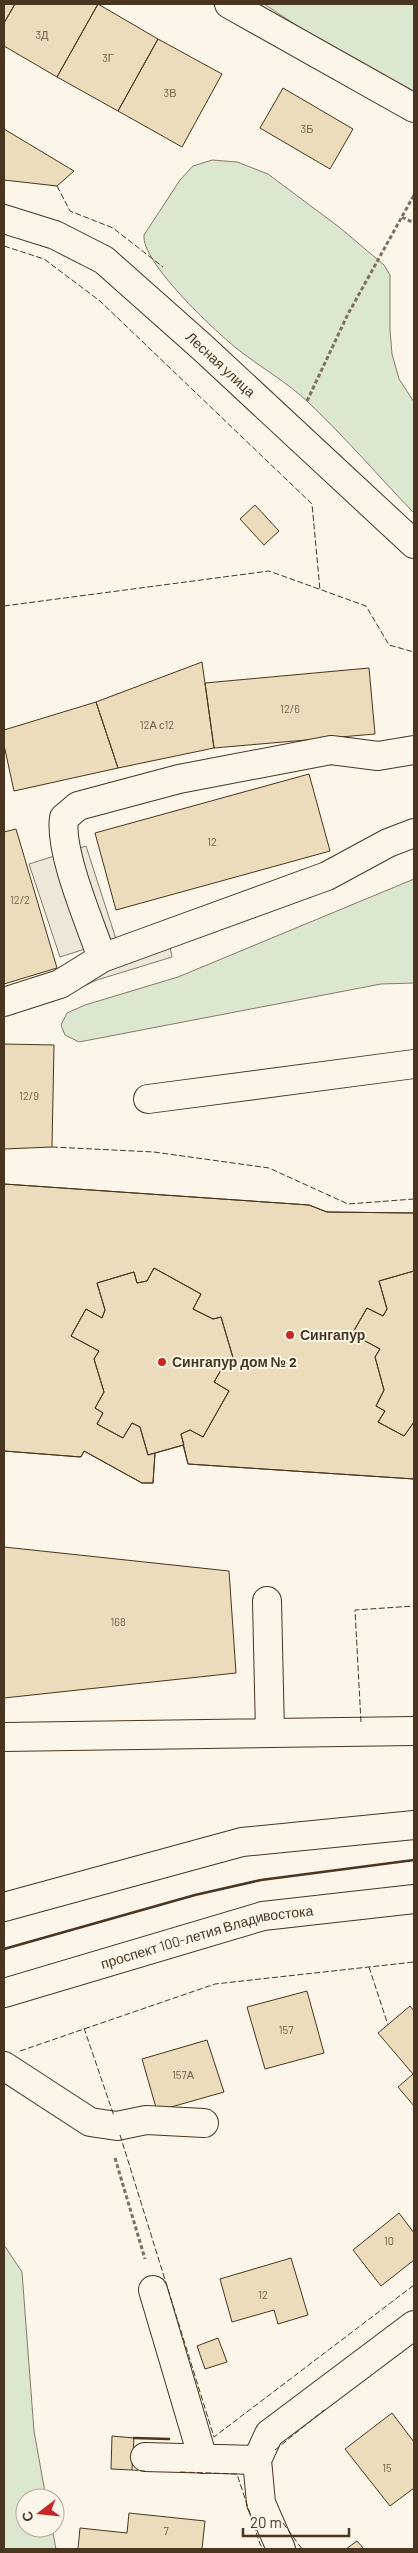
<svg xmlns="http://www.w3.org/2000/svg" width="418" height="2553" font-family="Barlow,sans-serif">
  <rect width="100%" height="100%" fill="#fbf6e9"/>
  <path fill="#dce7d0" stroke="#887966" d="M264,4H414V99L375,77Z
    M212,160L237,162L268,174L339,227L384,265L390,275V330L392,354L399,379L414,402V513C379,477 346,438 309,403C287,382 260,367 236,348C214,330 141,262 144,235L180,180L193,166Z
    M414,879V983L381,984L79,1042L65,1035L61,1025L67,1013L85,1005L178,977Z
    M4,2245L22,2272L34,2431L46,2498H25V2528H52L56,2549H4Z"/>
  <path fill="#ede7d9" stroke="#887966" d="M86,846L116,939L60,957L29,864Z
    M167,932L172,957L97,980L75,990Z"/>
  <path fill="#ecdcbc" stroke="#4a3520" d="M4,4H15L4,23Z
    M15,4H98L57,77L4,46V23Z
    M98,4L158,39L118,111L57,77Z
    M158,39L222,74L182,147L118,111Z
    M283,88L353,129L330,169L260,128Z
    M4,129L74,171L57,186L4,180Z
    M255,505L279,531L264,545L240,519Z
    M202,662L214,748L118,768L96,702Z
    M369,668L375,734L214,748L205,683Z
    M96,702L118,768L14,791L4,745V730Z
    M309,774L330,851L116,910L95,833Z
    M16,829L57,968L4,984V832Z
    M4,1044L54,1045L52,1147L4,1149Z
    M4,1184L309,1205L327,1212L414,1213V1271L379,1281L387,1309L383,1316L367,1308L352,1334L380,1349L375,1357L384,1390L376,1406L385,1411L378,1422L404,1436L414,1422V1479L188,1464L181,1434L190,1430L203,1437L229,1391L214,1382L225,1363L234,1361L221,1317L213,1319L193,1309L201,1294L154,1268L147,1281L137,1283L134,1272L97,1283L105,1310L102,1318L86,1309L71,1336L99,1351L94,1359L104,1392L95,1408L103,1413L97,1424L123,1438L132,1423L140,1427L148,1455L155,1453L153,1483H142L84,1451L81,1457L4,1451Z
    M4,1184L309,1205L327,1212L414,1213V1479L188,1464L183,1445L155,1453L153,1483H142L84,1451L81,1457L4,1451Z
    M154,1268L201,1294L193,1309L213,1319L221,1317L234,1361L225,1363L214,1382L229,1391L203,1437L190,1430L181,1434L184,1445L148,1455L140,1427L132,1423L123,1438L97,1424L103,1413L95,1408L104,1392L94,1359L99,1351L71,1336L86,1309L102,1318L105,1310L97,1283L134,1272L137,1283L147,1281Z
    M414,1271V1422L404,1436L378,1422L385,1411L376,1406L384,1390L375,1357L380,1349L352,1334L367,1308L383,1316L387,1309L379,1281Z
    M4,1547L229,1571L236,1673L4,1698Z
    M307,1991L324,2053L265,2069L247,2007Z
    M410,2006L414,2011V2106L398,2087L413,2074L378,2033Z
    M207,2040L224,2092L157,2111L142,2059Z
    M399,2213L414,2233V2260L381,2286L353,2250Z
    M291,2258L308,2315L278,2324L274,2310L232,2322L220,2279Z
    M218,2338L227,2362L205,2369L197,2346Z
    M392,2413L414,2442V2488L390,2506L345,2449Z
    M112,2436L134,2438L132,2470L111,2469Z
    M129,2513L205,2521L202,2549H78L80,2528L127,2533Z
    M357,2541L364,2549H346Z"/>
  <g fill="none" stroke-linecap="round" stroke-linejoin="round">
    <defs>
      <path id="minor" d="M229,4L414,108
        M102,958C90,923 59,852 64,818L78,806L179,779L331,750L378,756L414,750
        M4,1002L60,984L102,958L327,876L388,843L414,833
        M148,1099L414,1064
        M267,1601L270,1733
        M4,1737L414,1731
        M4,2066L90,2122L117,2126L146,2120L204,2123
        M153,2290L203,2459
        M145,2457L257,2460
        M281,2549L261,2503L257,2460L269,2434L414,2325"/>
      <g id="major">
        <path id="s1" d="M4,219L55,235L104,260L202,347L414,544"/>
      </g>
      <g id="highway">
        <path d="M4,1907L242,1842L414,1825"/>
        <path id="s2" d="M4,1993L263,1916L414,1899"/>
      </g>
    </defs>
    <use href="#minor" stroke="#4a3520" stroke-width="30"/>
    <use href="#major" stroke="#4a3520" stroke-width="30"/>
    <use href="#highway" stroke="#4a3520" stroke-width="30"/>
    <path stroke="#7f6f5c" stroke-width="3" stroke-dasharray="4 2.5" stroke-linecap="butt" d="M402,217L414,223
      M307,401L348,314L414,195
      M115,2158L145,2259"/>
    <use href="#minor" stroke="#fbf6e9" stroke-width="28"/>
    <use href="#major" stroke="#fbf6e9" stroke-width="28"/>
    <use href="#highway" stroke="#fbf6e9" stroke-width="28"/>
    <path stroke="#4a3520" stroke-width="1" stroke-dasharray="6 2.5" stroke-linecap="butt" d="M57,186L70,211L113,228L163,267
      M4,246L44,259L100,301L312,504L320,590
      M4,606L269,571L366,606L389,645L414,652
      M52,1147L154,1152L269,1168L348,1204L414,1199
      M361,1722L355,1610L414,1606
      M369,1967L388,2025
      M84,2028L114,2116
      M20,2051L215,1984L414,1962
      M120,2135L214,2437L414,2285
      M275,2450L324,2410
      M132,2470L145,2471
      M180,2472L237,2474L260,2544L263,2549
      M283,2523L302,2549"/>
    <path stroke="#4a3520" stroke-width="2.5" d="M4,1949L195,1895L261,1880L414,1860
      M134,2438L169,2439"/>
  </g>
  <g fill="#c62828" stroke="#fbf6e9" stroke-width="2">
    <circle cx="290" cy="1335" r="5"/>
    <circle cx="162" cy="1362" r="5"/>
  </g>
  <g text-anchor="middle" stroke-width="4" stroke-linejoin="round" paint-order="stroke">
    <g font-size="11" fill="#725f47">
      <text x="42" y="39">3Д</text>
      <text x="108" y="62">3Г</text>
      <text x="170" y="97">3В</text>
      <text x="307" y="133">3Б</text>
      <text x="290" y="713">12/6</text>
      <text x="157" y="729">12А с12</text>
      <text x="212" y="846">12</text>
      <text x="20" y="904">12/2</text>
      <text x="29" y="1100">12/9</text>
      <text x="118" y="1626">168</text>
      <text x="286" y="2034">157</text>
      <text x="183" y="2079">157А</text>
      <text x="389" y="2245">10</text>
      <text x="263" y="2299">12</text>
      <text x="387" y="2472">15</text>
      <text x="166" y="2535">7</text>
    </g>
    <g font-size="14" fill="#4a3520" stroke="#fbf6e9">
      <text dy="5" stroke="none"><textPath href="#s1" startOffset="265">Лесная улица</textPath></text>
      <text dy="5" stroke="none"><textPath href="#s2" startOffset="211">проспект 100-летия Владивостока</textPath></text>
    </g>
    <g font-size="14" font-weight="bold" fill="#4a3520" stroke="#fbf6e9" text-anchor="start">
      <text x="300" y="1340">Сингапур</text>
      <text x="172" y="1367">Сингапур дом № 2</text>
    </g>
  </g>
  <rect width="418" height="2553" fill="none" stroke="#4a3520" stroke-width="10"/>
  <g transform="translate(40 2513) rotate(254)"><circle r="24" fill="#fbf6e9" stroke="#b4a999"/>
  <path d="M0-4L9 19L0 12L-9 19Z" fill="#c62828"/>
  <text y="-8" font-size="14" font-weight="bold" text-anchor="middle" fill="#4a3520">С</text>
  </g>
  <path d="M243 2528v8h106v-8" fill="none" stroke="#4a3520" stroke-width="2.5"/>
  <text x="250" y="2528" font-size="15" fill="#4a3520" stroke="#fbf6e9" stroke-width="4" paint-order="stroke">20 m</text>
</svg>
